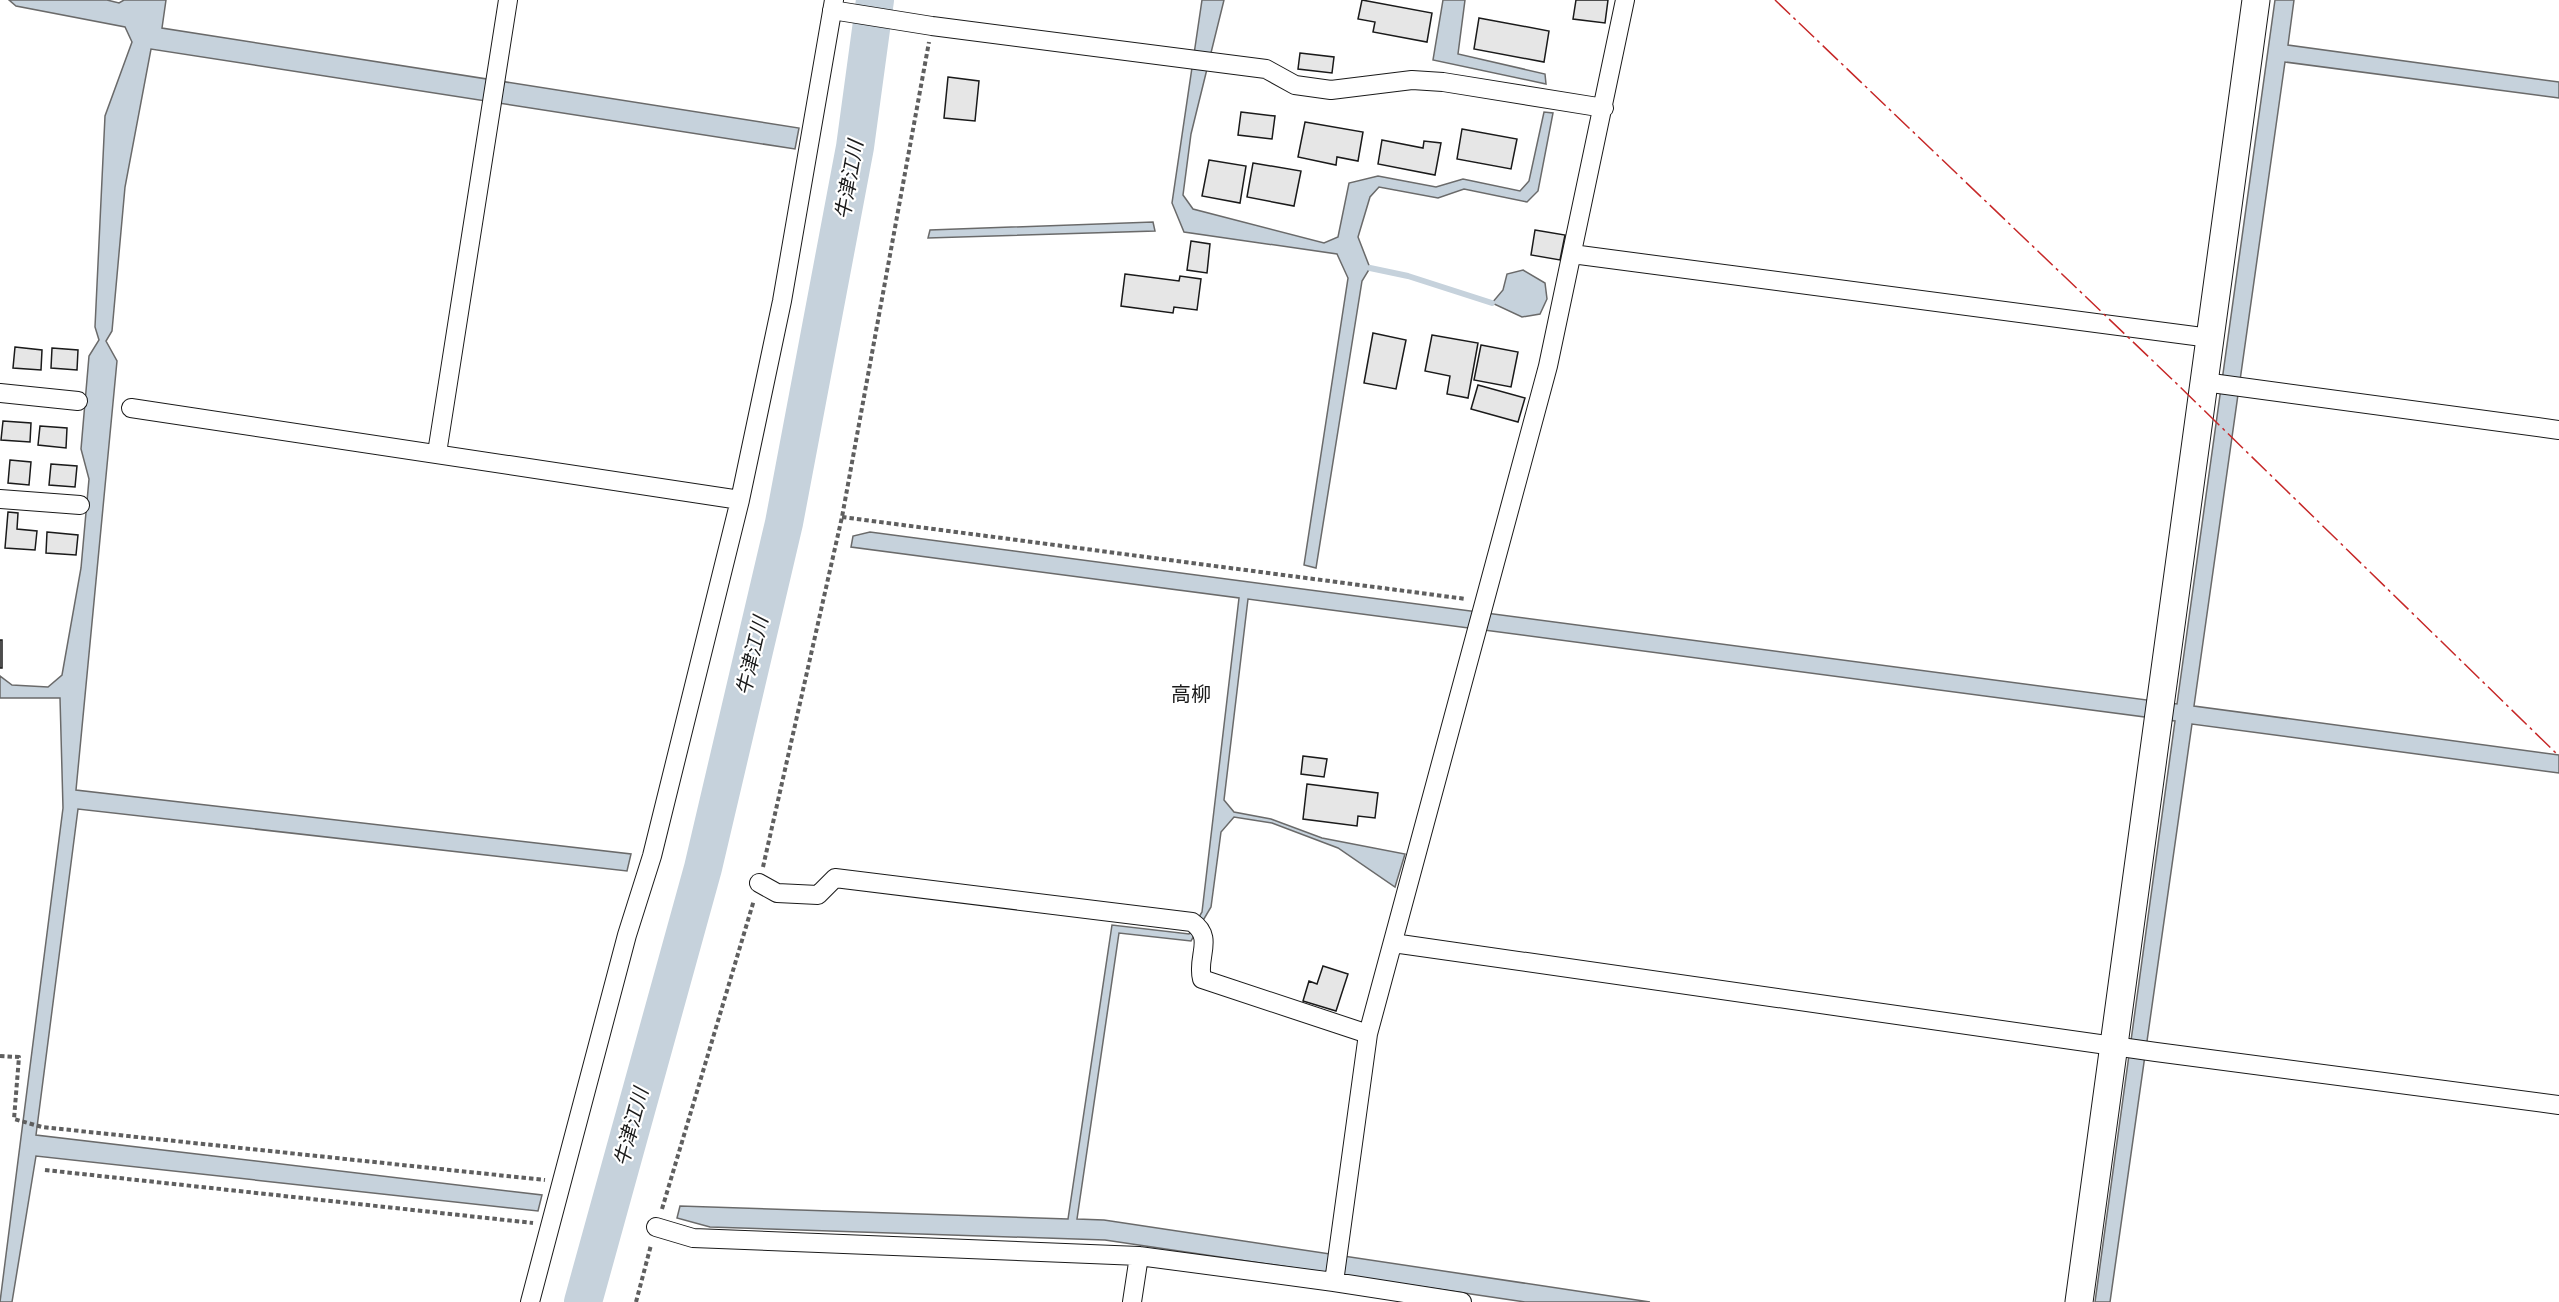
<svg xmlns="http://www.w3.org/2000/svg" width="2559" height="1302" font-family="'Times New Roman','Noto Sans JP',serif">
  <rect width="100%" height="100%" fill="#fff"/>
  <path fill="#c6d2dc" stroke="#6a6a6a" stroke-width="1.5" d="M9,0H107L119,3L124,0H166L162,28L799,128L795,149L151,49L125,187L112,331L106,341L117,361L76,790L631,854L627,871L78,809L36,1135L542,1195L538,1211L36,1156L12,1302H0L63,808L60,698H0V676L12,685L48,687L62,675L81,568L89,479L81,449L89,356L99,340L95,327L105,116L132,42L125,27L16,6Z
    M1202,0H1224L1191,134L1183,195L1193,209L1324,243L1338,237L1349,183L1378,176L1436,187L1463,179L1520,191L1529,181L1544,112L1553,113L1538,191L1527,202L1464,189L1438,198L1379,187L1370,197L1358,237L1370,268L1362,281L1316,568L1304,565L1348,278L1337,254L1184,232L1172,203Z
    M1443,0H1465L1458,54L1545,74L1546,84L1433,60Z
    M2275,0H2294L2288,45L2559,82V98L2285,62L2194,706L2559,755V773L2192,724L2110,1302H2095L2175,721L1248,599L1224,800L1234,812L1271,819L1322,838L1405,854L1395,887L1338,848L1272,823L1234,817L1221,832L1211,907L1191,941L1119,933L1077,1219L1104,1220L1650,1302H1525L1105,1240L710,1227L677,1218L680,1206L1068,1219L1112,925L1189,934L1202,912L1239,598L851,547L853,536L870,532L2177,704Z
    M1153,222L1155,231L928,238L930,230Z
    M1523,270L1545,283L1547,299L1540,314L1522,317L1492,303L1503,290L1507,274Z"/>
  <g fill="none" stroke-linecap="round" stroke-linejoin="round">
    <path stroke="#c6d2dc" stroke-width="6" d="M1370,268L1408,276L1492,303"/>
    <path stroke="#c6d2dc" stroke-width="38" d="M583,1302L703,868L784,523L855,147L875,0"/>
  </g>
  <path fill="#e6e6e6" stroke="#1a1a1a" stroke-width="1.5" d="M1362,0L1432,13L1427,42L1373,32L1375,22L1358,19Z
    M1576,0H1608L1605,23L1573,19Z
    M1479,18L1549,31L1544,62L1474,49Z
    M1300,53L1334,57L1332,73L1298,69Z
    M948,77L979,81L975,121L944,118Z
    M1241,112L1275,116L1272,139L1238,135Z
    M1305,122L1363,132L1358,161L1337,157L1336,165L1298,157Z
    M1462,129L1517,139L1511,169L1457,159Z
    M1382,140L1423,148L1424,141L1441,143L1435,175L1378,164Z
    M1209,160L1246,166L1240,203L1202,196Z
    M1253,163L1301,171L1294,206L1247,197Z
    M1535,230L1565,235L1560,260L1531,255Z
    M1191,241L1210,244L1207,273L1187,270Z
    M1125,274L1179,281L1180,276L1201,279L1197,310L1174,307L1173,313L1121,306Z
    M1373,333L1406,340L1396,389L1364,383Z
    M1432,335L1478,343L1468,398L1447,394L1450,376L1425,371Z
    M1481,345L1518,352L1511,387L1474,380Z
    M15,347L42,350L41,370L13,368Z
    M52,348L78,350L77,370L51,368Z
    M1478,385L1525,398L1518,422L1471,409Z
    M3,421L31,423L30,442L1,440Z
    M40,426L67,428L66,448L38,445Z
    M10,460L31,462L29,485L8,483Z
    M51,464L77,466L75,487L49,485Z
    M8,512L18,513L17,529L37,531L35,550L5,548Z
    M47,532L78,535L76,555L46,553Z
    M0,640H2V668H0Z
    M1303,756L1327,759L1324,777L1301,774Z
    M1307,784L1378,793L1375,818L1358,816L1357,826L1303,819Z
    M1323,966L1348,974L1336,1011L1303,1001L1309,981L1317,984Z"/>
  <g fill="none" stroke-linecap="round" stroke-linejoin="round">
    <defs>
      <path id="street" d="M832,10L932,26L1266,69L1295,85L1331,90L1412,80L1443,82L1604,108
        M1572,254L2210,338
        M2204,382L2559,430
        M0,393L78,401
        M131,408L740,500
        M437,453L508,0
        M0,499L80,505
        M759,883L777,893L818,895L835,878L1192,922C1215,938 1196,957 1202,979L1368,1034
        M1393,943L2156,1052L2559,1105
        M656,1227L693,1238L1139,1256L1334,1282L1462,1302
        M1334,1282L1368,1034L1548,366L1625,0
        M530,1302L627,935L652,856L740,500L782,301L834,0
        M1132,1302L1139,1256"/>
      <path id="secondary" d="M2079,1302L2256,0"/>
    </defs>
    <use href="#street" stroke="#1a1a1a" stroke-width="20"/>
    <use href="#secondary" stroke="#1a1a1a" stroke-width="29"/>
    <path stroke="#5f5f5f" stroke-width="4" stroke-dasharray="4.5 3" stroke-linecap="butt" d="M842,517L1466,599
      M763,867L842,517L929,42
      M0,1056L19,1057L14,1119L42,1127L545,1180
      M45,1170L533,1223
      M662,1209L754,900
      M636,1302L651,1245"/>
    <use href="#street" stroke="#fff" stroke-width="18"/>
    <use href="#secondary" stroke="#fff" stroke-width="27"/>
    <path stroke="#c62828" stroke-width="1.5" stroke-dasharray="21 4.5 3 4.5" stroke-linecap="butt" d="M1775,0L2176,383L2559,756"/>
  </g>
  <g text-anchor="middle" stroke-width="4.5" stroke-linejoin="round" paint-order="stroke">
    <g font-size="20" font-style="italic" fill="#1a1a1a" stroke="#fff">
      <text transform="translate(849 180) rotate(-80)" y="7">牛津江川</text>
      <text transform="translate(752 656) rotate(-77)" y="7">牛津江川</text>
      <text transform="translate(631 1127) rotate(-75)" y="7">牛津江川</text>
    </g>
    <g font-size="20" fill="#1a1a1a" stroke="#fff">
      <text x="1191" y="701">高柳</text>
    </g>
  </g>
</svg>
